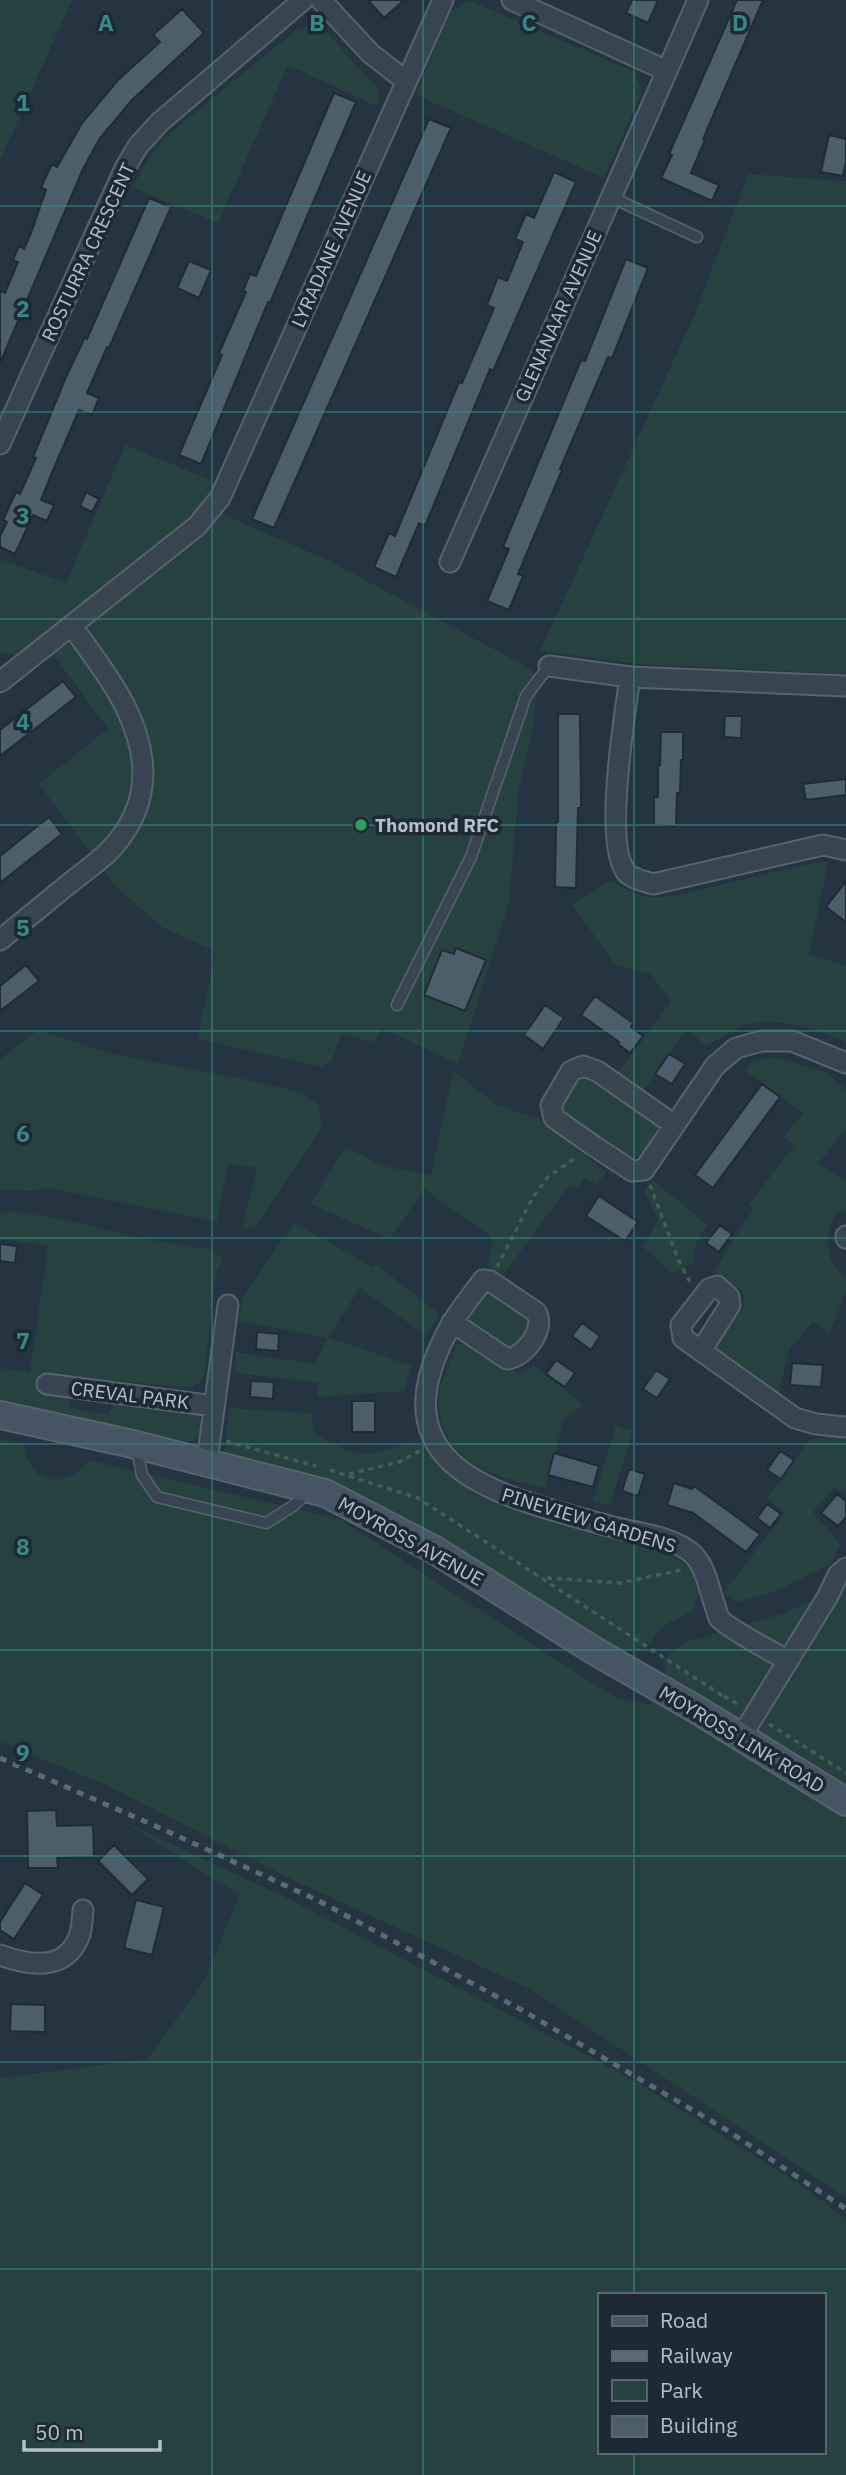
<svg xmlns="http://www.w3.org/2000/svg" width="846" height="2475" font-family="'IBM Plex Sans',sans-serif">
  <rect width="100%" height="100%" fill="#243440"/>
  <path fill="#264140" fill-rule="evenodd" d="M0,0H72L0,161Z
    M468,0L635,72L642,92L604,178L416,95L449,14Z
    M313,25L325,31L380,90L378,107L288,65L218,223L132,187L152,153L170,133L297,29Z
    M748,174L846,181V674L638,664L540,651L694,316Z
    M125,445L210,480L224,515L328,560L531,669L538,680L533,730L519,787L509,903L458,1064L382,1028L373,1042L342,1034L331,1061L321,1067L197,1039L216,952L162,927L115,886L39,784L108,729L56,658L0,653V559L66,583Z
    M821,861L828,863L809,954L846,966V1043C819,1027 770,1015 740,1027C728,1032 717,1040 706,1046L687,1029L644,1090L618,1072L671,1002L652,975L615,965L572,904L611,880C636,896 642,899 672,896Z
    M38,1030L113,1054L240,1078L303,1093L319,1106L322,1128L255,1228L242,1227L257,1168L228,1164L217,1222L47,1188L33,1191L0,1190V1059Z
    M775,1057L827,1072L846,1090V1129L818,1164L846,1180V1211L836,1214C823,1236 824,1260 846,1277V1292L830,1333L813,1322L789,1350L778,1396L720,1356L717,1344L744,1307L743,1292L715,1271L721,1259L754,1208L749,1204L794,1146L783,1137L803,1113L745,1070L752,1061Z
    M453,1071L497,1105L539,1119L606,1172L597,1185L585,1178L578,1188L570,1185L503,1275L487,1266L493,1244L489,1235L424,1189L390,1239L310,1204L346,1147L382,1166L431,1175Z
    M590,1076L658,1124C656,1138 643,1157 629,1160L561,1114L559,1105L576,1079Z
    M653,1180L707,1225L694,1248L695,1262L673,1274L643,1247L658,1220L644,1190Z
    M13,1211L76,1222L134,1237L213,1250L223,1260L216,1272L205,1369L202,1381L191,1388L39,1374L38,1394L71,1398L69,1408L107,1414L115,1402L199,1414L204,1428L195,1441H174L0,1404V1368L30,1372L48,1246L0,1239V1213Z
    M294,1223L373,1267L376,1264L439,1314L426,1336L360,1288L328,1337L412,1366L404,1391L317,1397L318,1383L235,1373L236,1352L315,1364L327,1338L238,1321L244,1295Z
    M490,1290L530,1317L531,1328L514,1348L505,1347L468,1322V1314Z
    M457,1344H467L519,1374L533,1365L584,1405L564,1419L546,1488C493,1478 435,1460 439,1395C440,1379 451,1359 457,1344Z
    M229,1408L311,1413L314,1433C359,1461 367,1457 415,1440L474,1494L522,1511L663,1550L684,1563L702,1584L693,1611L663,1626L645,1649L622,1652L391,1510L328,1481L225,1452Z
    M616,1425L633,1431L610,1505L593,1502Z
    M846,1435V1497L835,1487L813,1512L841,1545L831,1564L774,1592L738,1602L723,1594L784,1513L767,1498L810,1439Z
    M0,1439L24,1445C27,1483 68,1492 88,1460L339,1519L597,1686L618,1698L651,1705L666,1680L664,1659L683,1643L784,1613L846,1585V2198L532,1990L293,1880L102,1783L0,1742Z
    M124,1822L289,1899L630,2078L798,2183L846,2219V2475H0V2078L147,2059L205,1980L239,1895ZM599,2295H823V2452H599Z"/>
  <path fill="#4d5e6b" stroke="#1f2c37" stroke-width="2" d="M368,0H404L384,18Z
    M632,0H658L648,23L626,13Z
    M737,0H763L703,139L705,140L691,173L719,185L712,201L661,178L672,155L669,154Z
    M182,9L204,33L132,100L100,138L83,169L0,363V291L5,293L18,262L13,260L19,246L24,249L31,233L46,190L41,187L52,164L57,167L82,123L118,80L160,42L153,35Z
    M334,93L356,102L270,303L268,302L201,464L179,455L222,355L219,353L246,292L243,291L250,274L256,276Z
    M429,119L451,128L274,528L252,519Z
    M829,135L846,139V161L843,176L821,172Z
    M554,172L576,182L493,371L490,369L425,526L419,523L396,577L374,567L389,533L395,536L459,382L462,383L494,308L487,305L498,277L507,281L523,242L515,239L526,214L534,218Z
    M149,198L171,207L109,348L107,347L87,393L99,398L92,415L79,410L51,475L41,500L54,505L47,521L33,515L15,554L0,547V536L7,522L3,520L16,492L20,494L36,458L33,457L66,377L85,337L87,339Z
    M626,259L648,268L612,358L608,357L560,469L562,470L518,574L523,576L509,610L487,601L509,549L503,547L581,360L585,361Z
    M189,261L211,270L199,298L177,288Z
    M86,492L99,499L92,512L80,506Z
    M63,681L76,697L0,756V730Z
    M558,714H580L581,794V808H578L576,888L555,887L556,822H558Z
    M725,716H742L741,738L724,737Z
    M661,732H683V760H681L680,793H677L676,826L654,825V797H658V764L660,765Z
    M846,779V795L806,800L803,784Z
    M49,817L62,834L0,883V856Z
    M846,881V922L826,907Z
    M456,948L486,960L465,1011L424,995L442,950L454,954Z
    M26,965L39,981L0,1011V986Z
    M595,996L633,1023L631,1027L643,1036L630,1053L618,1044L619,1042L581,1015Z
    M545,1005L564,1018L543,1049L524,1035Z
    M669,1054L685,1064L672,1084L655,1074Z
    M762,1084L780,1097L713,1188L695,1175Z
    M599,1196L638,1222L625,1241L586,1216Z
    M720,1225L732,1234L719,1252L706,1243Z
    M0,1244L17,1246L15,1263L0,1261Z
    M582,1323L600,1336L591,1350L572,1336Z
    M257,1332L279,1334L278,1351L256,1349Z
    M556,1360L575,1373L565,1387L546,1374Z
    M792,1363L823,1365L821,1387L790,1385Z
    M656,1370L670,1379L657,1398L643,1389Z
    M251,1381L274,1382L273,1399L250,1397Z
    M352,1401H375V1432H352Z
    M780,1451L794,1460L781,1479L767,1470Z
    M554,1453L599,1466L593,1487L548,1475Z
    M629,1469L645,1474L638,1496L622,1491Z
    M674,1483L692,1489L694,1486L760,1534L746,1552L693,1513L667,1505Z
    M837,1494L846,1501V1517L838,1526L821,1513Z
    M767,1504L781,1514L770,1528L757,1518Z
    M56,1810L57,1826L93,1825L94,1857L57,1858L58,1868H28L27,1811Z
    M114,1845L148,1879L132,1895L98,1861Z
    M25,1883L43,1895L14,1939L0,1930V1922Z
    M136,1900L164,1907L152,1955L124,1948Z
    M11,2004L45,2005V2032L10,2031Z"/>
  <g fill="none" stroke-linecap="round" stroke-linejoin="round">
    <defs>
      <path id="lane" d="M611,197L697,237
        M397,1005L471,857L526,696L549,666
        M137,1449L142,1475L157,1497L266,1523L293,1506L309,1491"/>
      <path id="street" d="M321,0L370,53L406,81
        M667,71L698,0
        M0,444L125,168L138,146L160,122L303,0
        M450,562L667,71L512,0
        M549,666L630,677L846,686
        M630,677C625,713 602,850 628,874C635,880 645,881 653,884L823,845L846,850
        M0,682L197,526L220,498L443,0
        M0,940C23,921 47,902 70,883C86,870 106,857 118,841C152,798 148,753 125,706C111,678 90,652 72,626
        M673,1124L597,1071L583,1066L571,1071L551,1105L554,1118L594,1146L632,1171L644,1170L715,1066L736,1048L762,1041H792L846,1063
        M846,1236V1238
        M452,1322L507,1359C525,1357 546,1329 536,1312L490,1281L483,1280C473,1294 461,1308 452,1323C368,1471 501,1496 613,1527C638,1533 668,1536 689,1551C705,1563 708,1585 714,1603C716,1607 717,1614 719,1618C726,1627 774,1653 787,1660
        M701,1351L730,1305L729,1297L717,1286L709,1289L681,1325L683,1338L795,1418L816,1424L846,1427
        M47,1384L214,1406
        M207,1461L228,1305
        M741,1737L828,1596L838,1575L846,1568
        M0,1955C25,1964 60,1972 76,1943C82,1934 82,1921 83,1910"/>
      <path id="secondary" d="M0,1415L137,1445L325,1493L433,1549L593,1650L699,1711L846,1802"/>
    </defs>
    <use href="#lane" stroke="#56636d" stroke-width="13"/>
    <use href="#street" stroke="#56636d" stroke-width="23"/>
    <use href="#secondary" stroke="#56636d" stroke-width="30"/>
    <path stroke="#445d5c" stroke-width="3.5" stroke-dasharray="5 5" stroke-linecap="butt" d="M650,1185L678,1259L691,1284
      M497,1267L533,1197L548,1177L577,1157
      M226,1441L316,1466
      M330,1470L418,1498L723,1696
      M349,1474L399,1462L421,1450
      M547,1578L620,1583L681,1570
      M724,1696L739,1705
      M769,1724L846,1773"/>
    <use href="#lane" stroke="#384550" stroke-width="10"/>
    <use href="#street" stroke="#384550" stroke-width="19"/>
    <use href="#secondary" stroke="#465563" stroke-width="26"/>
    <path stroke="#5a6a77" stroke-width="5" stroke-dasharray="7 7" stroke-linecap="butt" d="M0,1758L169,1832L319,1901L520,2009L725,2129L846,2209"/>
  </g>
  <path fill="none" stroke="#388885" stroke-width="2" stroke-opacity="0.55" d="M212,0V2475M423,0V2475M634,0V2295M0,206H846M0,412H846M0,619H846M0,825H846M0,1031H846M0,1238H846M0,1444H846M0,1650H846M0,1856H846M0,2062H846M0,2269H846M634,2452V2475"/>
  <circle fill="#2e9e5b" stroke="#1d2a35" stroke-width="2.5" cx="361" cy="825" r="7"/>
  <g text-anchor="middle" stroke-width="7" stroke-linejoin="round" paint-order="stroke">
    <g font-size="19" fill="#b4c0ca" stroke="#1d2a35">
      <text transform="translate(331 249) rotate(-66)" y="7">LYRADANE AVENUE</text>
      <text transform="translate(88 252) rotate(-65)" y="7">ROSTURRA CRESCENT</text>
      <text transform="translate(558 316) rotate(-66)" y="7">GLENANAAR AVENUE</text>
      <text transform="translate(130 1395) rotate(7)" y="7">CREVAL PARK</text>
      <text transform="translate(589 1520) rotate(17)" y="7">PINEVIEW GARDENS</text>
      <text transform="translate(411 1541) rotate(29)" y="7">MOYROSS AVENUE</text>
      <text transform="translate(742 1739) rotate(31)" y="7">MOYROSS LINK ROAD</text>
    </g>
    <g font-size="19" font-weight="bold" fill="#b4c0ca" stroke="#1d2a35" text-anchor="start">
      <text x="375" y="832">Thomond RFC</text>
    </g>
  </g>
  <g font-size="23" text-anchor="middle" font-weight="bold" fill="#388885" stroke="#1d2a35" stroke-width="7" stroke-linejoin="round" paint-order="stroke">
    <text x="106" y="31">A</text>
    <text x="317" y="31">B</text>
    <text x="529" y="31">C</text>
    <text x="740" y="31">D</text>
    <text x="23" y="111">1</text>
    <text x="23" y="317">2</text>
    <text x="23" y="524">3</text>
    <text x="23" y="730">4</text>
    <text x="23" y="936">5</text>
    <text x="23" y="1142">6</text>
    <text x="23" y="1349">7</text>
    <text x="23" y="1555">8</text>
    <text x="23" y="1761">9</text>
  </g>
  <rect x="598" y="2293" width="228" height="161" fill="#1d2a35" stroke="#596671" stroke-width="2"/>
  <rect x="612" y="2316" width="35" height="10" fill="#465563" stroke="#596671" stroke-width="2"/>
  <text x="660" y="2328" font-size="21" fill="#b4c0ca">Road</text>
  <rect x="612" y="2351" width="35" height="10" fill="#5a6a77" stroke="#596671" stroke-width="2"/>
  <text x="660" y="2363" font-size="21" fill="#b4c0ca">Railway</text>
  <rect x="612" y="2380" width="35" height="21" fill="#264140" stroke="#596671" stroke-width="2"/>
  <text x="660" y="2398" font-size="21" fill="#b4c0ca">Park</text>
  <rect x="612" y="2416" width="35" height="21" fill="#4d5e6b" stroke="#596671" stroke-width="2"/>
  <text x="660" y="2433" font-size="21" fill="#b4c0ca">Building</text>
  <path d="M24 2440v10h136v-10" fill="none" stroke="#b4c0ca" stroke-width="3.5"/>
  <text x="35" y="2440" font-size="21" fill="#b4c0ca" stroke="#1d2a35" stroke-width="5" paint-order="stroke">50 m</text>
</svg>
